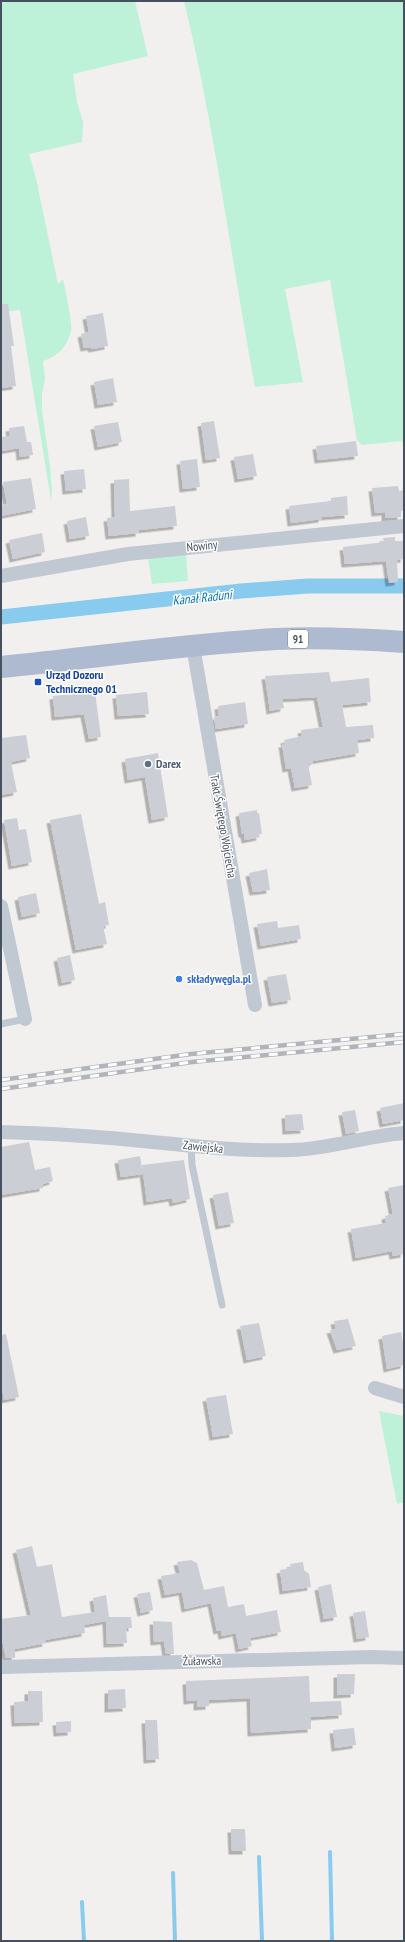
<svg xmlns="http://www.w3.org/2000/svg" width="405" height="1942" font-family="'PT Sans Narrow',sans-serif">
  <defs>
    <filter id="shadow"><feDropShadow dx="-3.5" dy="3.5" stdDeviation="0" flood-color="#0004"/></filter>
  </defs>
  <rect width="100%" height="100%" fill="#f2f0ef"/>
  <path fill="#bdf1d8" d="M1,1H135L148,56L73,74L77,102L83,122L82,142L29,154L36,178L58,284L63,279C65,289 73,324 71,331C67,347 58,356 43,361L45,379L42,394V411L50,466L52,491L51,500L20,310L1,312Z
    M184,1H404V454L402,441L362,445L357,440L330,280L285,289L303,382L255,387C231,258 215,129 184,1Z
    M186,554L188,581L152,584L148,558Z
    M379,1411L404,1416V1502L397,1504Z"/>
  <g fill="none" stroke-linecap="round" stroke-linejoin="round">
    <path stroke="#88cbef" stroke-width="4" d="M330,1852L332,1941
      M259,1857L262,1941
      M173,1873L175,1941
      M82,1902L84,1941"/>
    <path stroke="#88cbef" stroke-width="15" d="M1,617L241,591L308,586H404"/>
  </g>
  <path fill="#cbced5" filter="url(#shadow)" d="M1,304H8L14,346H11L16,386L1,388Z
    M103,313L108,346L92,349L91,347L84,348L81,334L89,332L86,316Z
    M113,378L117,402L98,405L94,382Z
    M214,421L220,458L206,460L201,423Z
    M118,422L122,442L98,447L94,426Z
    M24,426L27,442H31L33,455L20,457L19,448L2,451L1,437L10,436L9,428Z
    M356,441L358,456L318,460L316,446Z
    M253,454L257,476L238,479L234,457Z
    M197,459L200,487L183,489L180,461Z
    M84,469L86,489L66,491L64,471Z
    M31,478L36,509L1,516V505L7,504L3,482Z
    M129,479L130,511L175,506L177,526L139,530V533L109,536L107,518L115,517L114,480Z
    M398,486L399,491L404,490V510L401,511V517L385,518V512L375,513L372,488Z
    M347,496L348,515L322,517V519L291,523L289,506L331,501V498Z
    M86,517L89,536L70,539L67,521Z
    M42,533L45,552L13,559L9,540Z
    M395,537V541H404V559L397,560L398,582L389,583L386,561L345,564L343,547L384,542L383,538Z
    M329,672L331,682L369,678L371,702L342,705L346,727L373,725L374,738L357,740L359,753L313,761V763L308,764L312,785L295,788L291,768L286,769L282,744H285L284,740L302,736L301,730L323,727L317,697L282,699L284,708L270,711L265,676Z
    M95,692L101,737L89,739L84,714L55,717L53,696Z
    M147,692L149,714L118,716L116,695Z
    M245,702L248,724L216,729L214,717L219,716L218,706Z
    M26,735L30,758L11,762L17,792L1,795V738Z
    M158,753L168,817L152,820L145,777L128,780L125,759Z
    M257,810V813H259L262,834H259L260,837L245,840L244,834H242L239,813Z
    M81,814L99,904L105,902L109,925L103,926L107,944L76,950L50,820Z
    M17,818L19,830L26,829L32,862L12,866L4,820Z
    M267,869L270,890L253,892L249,873Z
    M36,893L40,913L22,917L18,897Z
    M277,921L278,928L299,925L301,939L261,946L257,924Z
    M70,955L75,980L62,983L57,958Z
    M286,974L291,1000L272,1003L267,977Z
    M404,1103V1120L383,1124L380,1108Z
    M355,1110L359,1131L346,1134L342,1112Z
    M302,1114L304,1130L286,1131L285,1115Z
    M29,1142L35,1170L50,1167L53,1181L43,1184V1188L1,1195V1147Z
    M140,1156L143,1174L121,1177L118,1160Z
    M184,1160L190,1199L173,1203L172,1198L147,1202L142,1165Z
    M404,1185V1254L393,1256L392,1251L356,1258L351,1229L386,1223L385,1216L393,1214L388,1188Z
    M228,1192L234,1223L219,1226L213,1195Z
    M348,1319L356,1346L337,1350L330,1330L336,1329L334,1321Z
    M259,1323L266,1356L247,1360L240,1326Z
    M401,1332L404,1347V1365L387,1369L382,1336Z
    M6,1334L19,1397L4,1400L1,1381V1335Z
    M226,1395L233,1434L213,1437L206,1398Z
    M32,1546L37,1567L52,1564L62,1617L95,1612L93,1598L106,1595L109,1617H131L132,1628H126L127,1643L107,1644L106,1621L84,1625L85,1633L45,1640L46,1643L15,1649V1658H6L1,1635V1619L31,1615L16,1550Z
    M191,1560L197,1563L204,1590L224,1586L228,1607L244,1604L246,1616L277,1610L281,1632L250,1638L252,1646L239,1649L236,1633L222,1636L221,1630L217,1631L211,1603L185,1609L182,1592L165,1595L161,1576L180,1573L177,1562Z
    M303,1562L304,1570L309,1574L311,1587L283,1591L280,1570L291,1568L290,1564Z
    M331,1584L337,1617L324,1619L318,1587Z
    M150,1592L153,1610L141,1613L137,1594Z
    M365,1611L369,1637L357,1639L353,1613Z
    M153,1621L172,1622L174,1654H166L164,1641L154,1642Z
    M337,1674H355L354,1694L337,1695Z
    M309,1676L310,1702L341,1701L342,1715L311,1717V1729L251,1733L250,1698L209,1700V1706L197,1707V1700L187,1701L186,1681Z
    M125,1689L126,1708L108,1709V1690Z
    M28,1691H42L43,1722L15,1723L14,1702L28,1701Z
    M145,1720H157L159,1759L147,1760Z
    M71,1721V1732L57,1733L56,1722Z
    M354,1728L356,1745L335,1748L333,1730Z
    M231,1829H245L246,1851H232Z"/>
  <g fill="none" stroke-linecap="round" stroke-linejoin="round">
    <path stroke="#c0c8d2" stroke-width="7" d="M1,1024L25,1019
      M191,1146L192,1165L222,1305"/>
    <path stroke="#c0c8d2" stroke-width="14" d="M1,576L128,554L404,526
      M193,646L255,1005
      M1,906L25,1019
      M1,1132C37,1133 74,1135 110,1138C170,1143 230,1152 291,1150C329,1149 366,1136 404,1133
      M375,1388L404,1397
      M1,1667L371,1657L404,1658"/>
    <path stroke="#aebacf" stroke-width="22" d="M1,667C93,658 184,644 276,639C319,637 362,639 404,642"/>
    <defs>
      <path id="rail" d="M1,1080L191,1054L404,1034
        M1,1089L192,1062L404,1042"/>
    </defs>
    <use href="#rail" stroke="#b1b4ba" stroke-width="4.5"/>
    <use href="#rail" stroke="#fff" stroke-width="3" stroke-dasharray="9" stroke-linecap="butt"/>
  </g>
  <rect fill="#1a4fb4" stroke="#fff" stroke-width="1.5" x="34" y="678" width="8" height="8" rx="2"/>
  <circle fill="#5c6f8a" stroke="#fff" stroke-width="1.5" cx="148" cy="764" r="4"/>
  <circle fill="#3f7fe0" stroke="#fff" stroke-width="1.5" cx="179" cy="979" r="4"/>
  <g text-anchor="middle" stroke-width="3" stroke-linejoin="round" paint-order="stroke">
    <rect fill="#fff" stroke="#7e848e" stroke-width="1" x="288" y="630" width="20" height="18" rx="3"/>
    <g font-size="11" font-weight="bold" fill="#47505e">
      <text x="298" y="643">91</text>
    </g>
    <g font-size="12" fill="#47505e" stroke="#fff">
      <text transform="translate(202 546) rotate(-6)" y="4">Nowiny</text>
      <text transform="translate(223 826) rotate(80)" y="4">Trakt Świętego Wojciecha</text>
      <text transform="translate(203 1147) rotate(6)" y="4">Zawiejska</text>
      <text transform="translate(202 1661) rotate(-1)" y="4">Żuławska</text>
    </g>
    <g font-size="12" font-weight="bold" fill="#164399" stroke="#fff" text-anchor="start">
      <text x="46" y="679">Urząd Dozoru<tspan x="46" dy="14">Technicznego 01</tspan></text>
    </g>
    <g font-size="12" font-weight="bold" fill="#4e5e75" stroke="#fff" text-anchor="start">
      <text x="156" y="768">Darex</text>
    </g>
    <g font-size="12" font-weight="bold" fill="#366cbe" stroke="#fff" text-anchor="start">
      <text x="187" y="983">składywęgla.pl</text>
    </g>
    <g font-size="13" font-style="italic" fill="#0775b1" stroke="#fff">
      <text transform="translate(202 597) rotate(-6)" y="5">Kanał Raduni</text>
    </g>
  </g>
  <rect width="405" height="1942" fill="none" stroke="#47505e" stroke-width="4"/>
</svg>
